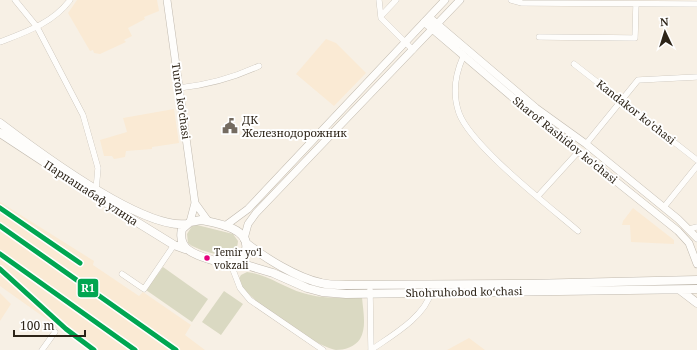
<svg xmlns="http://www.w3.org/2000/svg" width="697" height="350" font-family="'Noto Serif',serif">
  <rect width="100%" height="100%" fill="#f7f0e5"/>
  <path fill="#faead4" d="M77,0H157L159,11L144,17L145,19L128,28L132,36L124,40L126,42L100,54L94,53L93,50L90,51L68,13Z
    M326,39L336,43L366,73L334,106L296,74Z
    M174,109L179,143L152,147V149L126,151L125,157L114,159L112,156H104L100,140L127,132L123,118Z
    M0,202L94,261L93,265L139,296L143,292L191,325L185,335L205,350H90L0,286Z
    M633,208L674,240V244L631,242L630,225H622L623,221Z
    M0,293L11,304L0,321Z
    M469,338L485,350H447Z"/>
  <path fill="#dad9c2" d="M197,225L233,234L238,241C237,264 205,252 192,246L188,243L187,234L192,226Z
    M163,267L208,299L192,322L146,290Z
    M247,272C267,274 283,287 303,293C322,299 343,298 362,297C363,311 367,327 360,339C355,347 344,350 336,350C316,347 243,297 238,280L241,275Z
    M224,291L243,304L221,335L202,322Z"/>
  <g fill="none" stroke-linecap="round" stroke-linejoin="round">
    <defs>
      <path id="minor" d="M15,0L37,27L83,115L98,168L96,190
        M379,0L381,18L413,50
        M511,0L522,3L697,4
        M381,16L396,0
        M539,37L635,38L636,4
        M0,42C26,32 53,23 70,0
        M463,57C455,75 452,93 459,113C471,146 549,206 578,231
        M574,64L697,160
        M179,88C208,85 233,78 259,66
        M586,144L638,80L697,77
        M538,196L579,151
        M664,207L697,166
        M689,229L697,227
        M230,262L240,288L250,300L323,350
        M122,274L144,289L174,245
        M370,290L371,350
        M42,350L55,332
        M371,350C391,336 425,317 431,292"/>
      <path id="major" d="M167,0L195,203L190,222
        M429,17L536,108L586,144L678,219L697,238
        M424,22L532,114L678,231L689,243L697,264
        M195,203L208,221
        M225,226L248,209L445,0
        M244,239L248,224L256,213L460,0"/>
      <path id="highway" d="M0,123C37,151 142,230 187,224
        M0,133L114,208L174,245L185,249
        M201,220C216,223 250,228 246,249C245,255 241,259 237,261C229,264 220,261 212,260C196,255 177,250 182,229L190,222Z
        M246,243C265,258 297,278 321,283C329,285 338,285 346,285L527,284L697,280
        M236,262L273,273L307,288L322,292L346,294L697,289
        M680,290L697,303"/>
    </defs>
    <use href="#minor" stroke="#c0b9ae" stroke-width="6"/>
    <use href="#major" stroke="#c0b9ae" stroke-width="8"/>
    <use href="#highway" stroke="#c0b9ae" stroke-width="9"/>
    <use href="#minor" stroke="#fefdfb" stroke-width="5.5"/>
    <use href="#major" stroke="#fefdfb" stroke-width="7"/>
    <use href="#highway" stroke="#fefdfb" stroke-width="8"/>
    <defs>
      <path id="rail-1" d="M0,208L80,263
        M0,226L176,350
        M0,254L135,350
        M0,269L66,329L94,350"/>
    </defs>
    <use href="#rail-1" stroke="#fff" stroke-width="8"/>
    <use href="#rail-1" stroke="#00a651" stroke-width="5"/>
  </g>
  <defs>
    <symbol id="civic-bare" viewBox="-9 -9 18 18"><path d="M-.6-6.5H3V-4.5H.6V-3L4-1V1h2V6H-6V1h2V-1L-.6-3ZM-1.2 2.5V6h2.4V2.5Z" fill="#746b60" stroke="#fff" stroke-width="2.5" paint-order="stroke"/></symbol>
  </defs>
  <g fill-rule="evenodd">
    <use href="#civic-bare" x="219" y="115" width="22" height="22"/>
  </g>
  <circle fill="#e5007d" stroke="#fff" stroke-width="1.5" cx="207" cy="258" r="3.5"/>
  <g text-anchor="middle" stroke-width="4" stroke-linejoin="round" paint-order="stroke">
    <g font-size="10" fill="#2d2418" stroke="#fff" text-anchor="start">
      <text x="214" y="256">Temir yo‘l<tspan x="214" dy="13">vokzali</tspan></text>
    </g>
    <g font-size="11" fill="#2d2418" stroke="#fff">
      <text transform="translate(181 101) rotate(82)" y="4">Turon ko'chasi</text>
      <text transform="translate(636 112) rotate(38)" y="4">Kandakor ko'chasi</text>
      <text transform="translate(565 140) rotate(39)" y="4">Sharof Rashidov ko'chasi</text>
      <text transform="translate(91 193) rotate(33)" y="4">Парпашабаф улица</text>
      <text transform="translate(464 292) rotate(-1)" y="4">Shohruhobod koʻchasi</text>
    </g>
    <g font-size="11" fill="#2d2418" stroke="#fff" text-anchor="start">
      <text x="242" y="124">ДК<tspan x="242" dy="13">Железнодорожник</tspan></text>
    </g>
  </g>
  <rect stroke="#fff" stroke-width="1.5" x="77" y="278" width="22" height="20" rx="4" fill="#00a651"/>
  <g font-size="11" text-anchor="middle" font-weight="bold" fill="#fff">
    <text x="88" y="292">R1</text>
  </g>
  <g transform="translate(665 32) rotate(356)" stroke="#ffffff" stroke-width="3" paint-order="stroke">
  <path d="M0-3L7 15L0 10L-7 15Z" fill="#2d2418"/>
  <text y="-6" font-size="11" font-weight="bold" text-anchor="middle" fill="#2d2418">N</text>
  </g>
  <path d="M14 330v6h71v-6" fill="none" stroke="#2d2418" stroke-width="2"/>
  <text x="20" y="330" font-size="12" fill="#2d2418" stroke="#ffffff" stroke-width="3" paint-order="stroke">100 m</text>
</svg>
